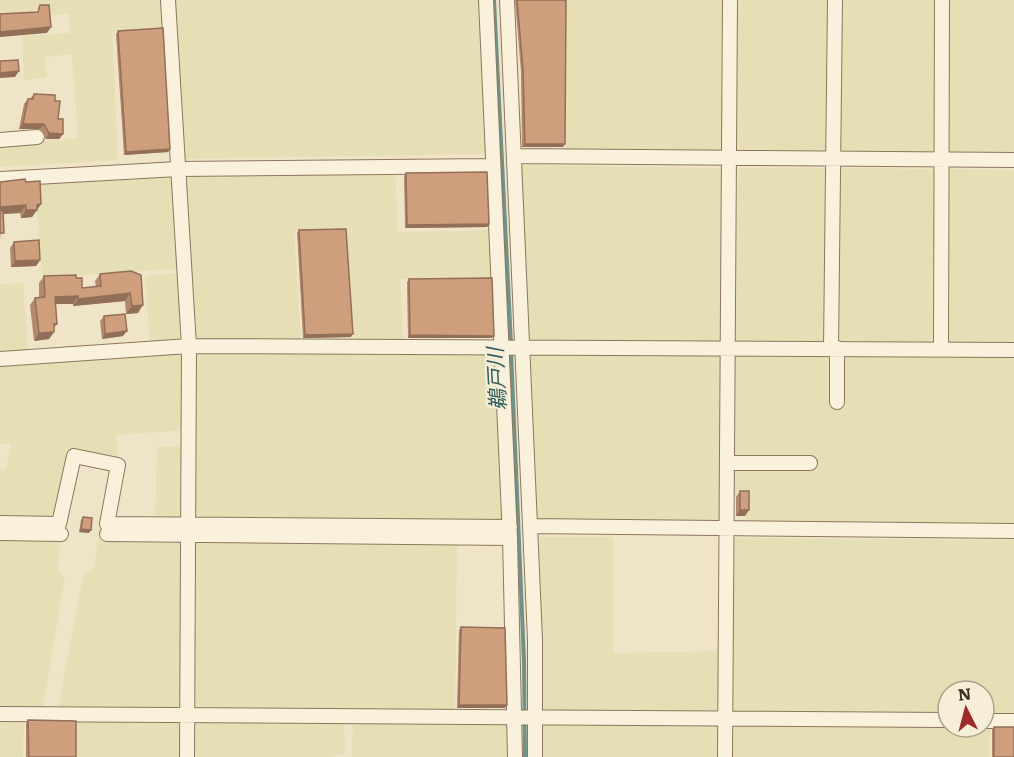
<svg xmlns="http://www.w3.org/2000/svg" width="1014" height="757" font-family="Literata,'Noto Sans JP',serif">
  <rect width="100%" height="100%" fill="#f0e4c8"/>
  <path fill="#e6deb5" d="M0,0H164L165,29L112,32L118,160L0,167V144L78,138L72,54L45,57L47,77L24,80L22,36L70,33L69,14L49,15L48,9L32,10V16L0,18Z
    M173,0H483L488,154L186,159L182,155Z
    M566,0H725L724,150L719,154H566Z
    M737,0H832L831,153L736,155Z
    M838,0H939L937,152L934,156L837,155Z
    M945,0H1014V157L949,156L945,152Z
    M521,165L720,168L722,171L724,340L720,343H526Z
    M738,168H828L829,342H738L734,339Z
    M838,168L933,169L938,173L940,342H834Z
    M948,169L1014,170V342H945Z
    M395,170L398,232L494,230L496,278L400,279L403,342L354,343L347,230L294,231L301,343L194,339L185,176L188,172Z
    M174,174L179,267L177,269L42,277L35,180Z
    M177,273L183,339L178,344L150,345L145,276Z
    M23,283L28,353L0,355V284Z
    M499,350L507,524L195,518V354L199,351Z
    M527,350L723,355L722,521L718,525L535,523Z
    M180,352L185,356L184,430L116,435L118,460L72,453L59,519L0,521V469H6L11,444H0V364Z
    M737,352L841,355L1014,354V528L745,526V496H734V356Z
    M183,446L182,522H155L157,447Z
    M0,537L61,538L57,570L65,577L43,709H0Z
    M536,537H613L614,653L720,651V711L716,715L540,713Z
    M98,538L180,539L183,542L181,708L179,711L58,709L83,576L94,568Z
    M734,538L1014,540V714H984V691H948V714L731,713L730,541Z
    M457,539L455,713L194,710V542Z
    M3,718L24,719L23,757H0V722Z
    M76,720L178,722L181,723V757H76Z
    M198,721H344L345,753L330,757H195V723Z
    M353,721L510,722L512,757H352Z
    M541,721L717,723L720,727V757H538Z
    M734,724L990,725V757H729V727Z"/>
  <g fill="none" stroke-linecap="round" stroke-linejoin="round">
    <path stroke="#6f938a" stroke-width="4" d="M494,0L511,344
      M511,351L524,661L525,757"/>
    <defs>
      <path id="minor" d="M168,0L189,346L187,757
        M486,0L510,538L515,757
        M507,0L535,640V757
        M0,140L37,137
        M514,156L1014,160
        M0,179L178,169L493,166
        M831,348L835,0
        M941,349L942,0
        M0,359L189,346L1014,350
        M837,402V348
        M727,463H810
        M0,523L59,524L74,456L118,465L107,524L510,527
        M530,526L1014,531
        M0,533L61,534
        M107,534L510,538
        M0,714L948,720
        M984,721H1014
        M725,757L730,0"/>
    </defs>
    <use href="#minor" stroke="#8d765c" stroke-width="16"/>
    <use href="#minor" stroke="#faf1dc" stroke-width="14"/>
  </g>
  <path fill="#b2896c" d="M515,0H566L563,147H522L521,72Z
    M118,31L170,149L168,152L124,155L116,34Z
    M34,94L55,101L63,134L59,139H46L40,129H19L24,104L28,99H30Z
    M406,173L489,224L487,227L405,228L404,176Z
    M0,182H26L41,204L32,217L21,218L20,213L3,214L0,239Z
    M299,230L351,337L303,338L297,233Z
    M14,242L40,260L36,266L11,267L10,248Z
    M131,271L138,313L126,314L125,301L73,306V304H55L57,324L54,328V332L49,339L34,341L30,305L35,298L39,297V283L44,276L76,278L82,288L96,287L95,281L100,274Z
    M409,279L492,338H408L407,282Z
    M104,316L123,336L102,339L100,321Z
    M740,491L745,516H736V497Z
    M83,517L89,533L79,532L81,520Z
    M461,627L505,708H457L459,630Z
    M28,720L76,757H26V723Z
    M994,727L1014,757H992V730Z"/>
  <path fill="#916f58" d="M51,27L47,33L0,37V32Z
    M19,71L15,77L0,78V73Z
    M23,124H44L40,129H19Z
    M49,133L63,134L59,139H46Z
    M525,144H565L563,147H522Z
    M170,149L168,152L124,155L126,152Z
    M41,204L32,217L21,218L26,210L37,205Z
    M26,205L20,213L0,214V207Z
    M489,224L487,227L405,228L407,225Z
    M40,260L36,266L11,267L15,261Z
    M130,293L125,301L73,306L78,299Z
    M78,296L73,304H50L55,297Z
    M143,305L138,313L126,314L132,306Z
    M127,331L123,336L102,339L105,334Z
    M54,332L49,339L34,341L39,333Z
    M353,334L351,337L303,338L305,335Z
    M410,335L494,336L492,338H408Z
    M740,510H749L745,516H736Z
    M81,529L91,530L89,533L79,532Z
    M459,705H507L505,708H457Z"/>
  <path fill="#cf9f7d" stroke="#916f58" stroke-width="1.5" d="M517,0H566L565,144H525L523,69Z
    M40,5H49L51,27L0,32V14L38,12Z
    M163,28L170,149L126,152L118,31Z
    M18,60L19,71L0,73V61Z
    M34,94L55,95V101H60L58,119H63V134L49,133L44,124H23L28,99H33Z
    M487,172L489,224L407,225L406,173Z
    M25,179L26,182L40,181L41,204L37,205V210H26V205L0,207V182Z
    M3,210L4,233H0V211Z
    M346,229L353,334L305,335L299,230Z
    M39,240L40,260L15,261L14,242Z
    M131,271L141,275L143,305L132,306L130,293L78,299V296L55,297L57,324H54V332L39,333L35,298L45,297L44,276L76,275V278H82V288L101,286L100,274Z
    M492,278L494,336L410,335L409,279Z
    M125,314L127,331L105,334L104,316Z
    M740,491H749V510H740Z
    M83,517L92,518L91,530L81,529Z
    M461,627L505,628L507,705H459Z
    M28,720L76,721V757H29Z
    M994,727H1014V757H994Z"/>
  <g text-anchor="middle" stroke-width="4.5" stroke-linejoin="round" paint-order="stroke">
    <g font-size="21" font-style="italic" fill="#2f5d5a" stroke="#f7eed8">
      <text transform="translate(497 379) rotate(-93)" y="7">鵜戸川</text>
    </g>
  </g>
  <g transform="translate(966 709) rotate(354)"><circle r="28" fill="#f7eed8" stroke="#ada18e" stroke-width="1.5"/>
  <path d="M0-4.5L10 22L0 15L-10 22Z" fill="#9e2a2b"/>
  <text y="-9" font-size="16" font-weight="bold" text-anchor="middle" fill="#3d2e20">N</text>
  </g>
</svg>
